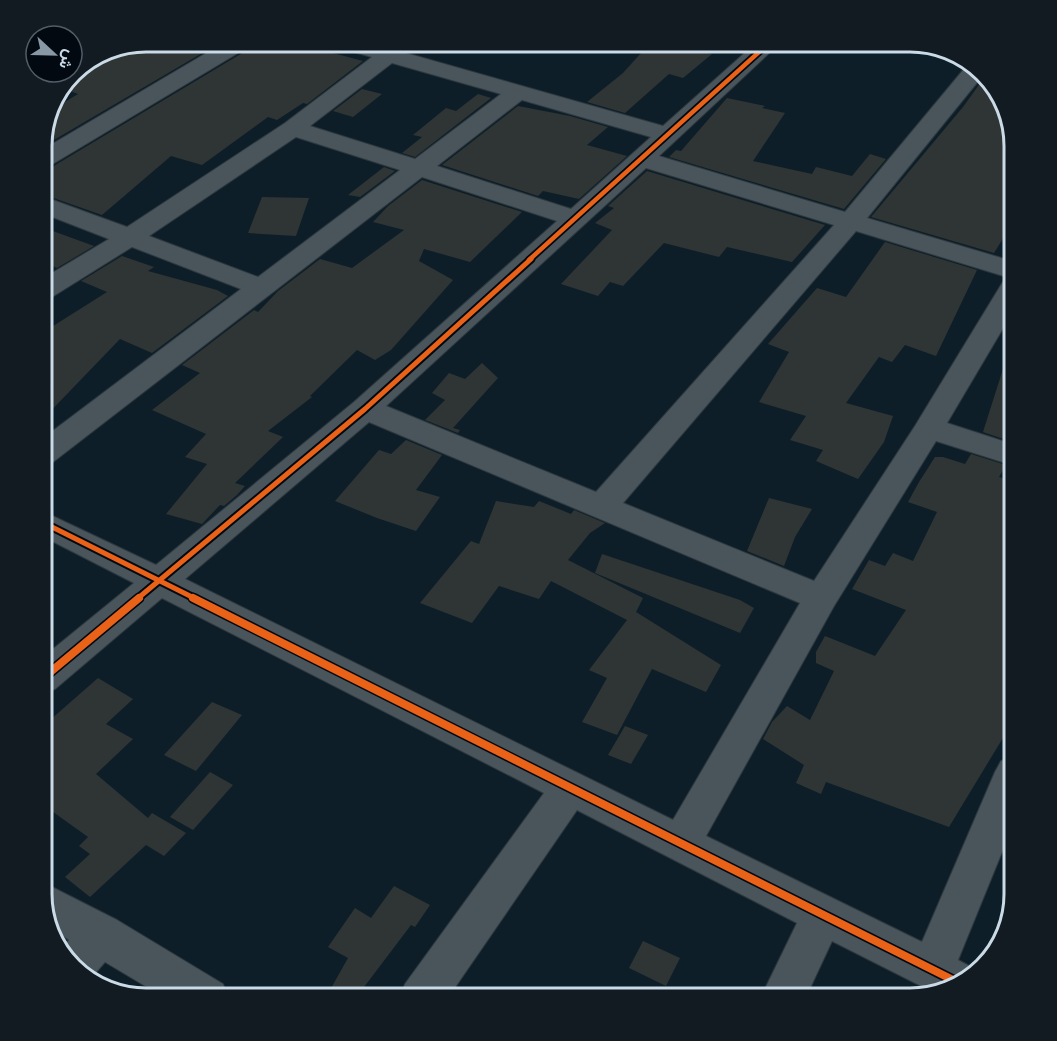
<svg xmlns="http://www.w3.org/2000/svg" width="1057" height="1041" font-family="Figtree,Vazirmatn,sans-serif">
  <rect width="100%" height="100%" fill="#0e1e28"/>
  <path fill="#2e3534" d="M146,42H221L42,147L50,111L78,94L62,88L76,70Z
    M253,42H292L363,61L307,104L303,103L277,120L268,117L202,165L171,156L102,215L42,194V169L52,167L249,49Z
    M651,42L712,54L683,78L669,74L625,113L587,102L623,73Z
    M986,75L1015,146V219L994,253L871,217L963,107Z
    M362,89L382,94L353,117L333,111Z
    M478,94L491,98L415,157L402,153L422,137L413,135L446,108L456,111Z
    M727,98L765,106L762,108L785,113L753,161L812,174L816,167L852,176L870,154L886,159L844,209L669,157L676,150L681,151Z
    M518,106L570,116L608,127L587,145L627,156L579,199L543,191L538,196L442,165Z
    M384,167L395,171L360,197L348,195Z
    M647,171L825,225L792,262L727,247L719,257L664,243L623,286L610,282L598,296L561,284L612,230L595,223L614,208L608,206Z
    M422,180L522,212L470,262L424,249L419,261L453,280L391,350L375,360L357,350L310,396L312,397L268,431L283,437L235,483L245,486L237,495L224,506L220,505L202,524L166,514L207,464L185,457L206,434L152,410L200,373L182,365L254,310L258,312L278,291L320,259L352,268L404,230L373,222L388,206Z
    M262,197L309,198L296,236L248,233Z
    M42,227L72,238L94,246L57,268L42,262Z
    M885,242L977,270L936,356L905,345L892,362L879,357L846,403L893,416L884,442L858,479L816,461L823,450L790,440L806,416L759,402L789,352L768,344L817,288L846,297Z
    M122,256L154,267L148,271L217,290L228,296L152,353L120,339L42,420V333L107,292L81,281Z
    M1009,350L1015,351V443L983,432Z
    M482,363L498,378L453,428L460,430L458,433L425,420L445,400L432,393L449,373L465,379Z
    M406,440L442,455L416,490L440,497L416,531L377,518L335,501L379,450L391,454Z
    M971,454L1006,465L999,477L1015,482V718L949,827L826,782L821,794L796,783L804,765L763,739L772,722L787,706L810,720L834,671L816,663V652L825,636L875,656L906,610L852,589L869,560L885,566L893,553L913,561L937,512L908,502L919,482L935,457H943L965,464Z
    M769,498L812,509L795,537L784,566L747,551Z
    M496,501L534,507L539,501L571,514L574,510L605,523L590,533L568,560L643,598L636,612L721,665L706,692L652,669L617,735L582,722L607,678L589,670L627,620L551,581L539,599L499,586L472,623L420,603L471,541L479,544Z
    M602,554L740,600L754,608L740,633L595,573Z
    M98,678L133,699L106,724L133,739L96,774L148,818L152,813L186,833L164,856L146,845L90,897L65,877L90,854L79,846L88,837L42,804V727Z
    M212,702L242,715L196,771L164,755Z
    M625,726L648,735L631,764L608,755Z
    M210,772L233,785L193,830L170,817Z
    M394,886L430,905L415,927L411,925L355,999H325L348,958L328,947L355,908L371,918Z
    M643,941L680,958L666,986L629,968Z"/>
  <g fill="none" stroke-linecap="round" stroke-linejoin="round">
    <defs>
      <path id="minor" d="M225,42H251L248,47L51,165L42,167V150Z
        M332,42H367L663,126L757,42H781L659,156L845,212L969,63L984,74L867,218L1015,262V308L947,423L1015,445V466L936,441L834,606L706,836L922,942L995,772L1001,761L1015,756V820L958,960L973,968L976,974L931,991L832,941L805,999H760L797,923L577,810L447,999H399L405,984L544,793L162,598L55,689L42,693V658L134,583L42,536V511L156,565L354,402L557,221L422,177L53,462L42,465V439L241,289L132,247L52,297L42,299V279L109,239L42,213V196L127,227L285,123L372,57L335,47ZM392,63L501,94L415,159L310,126ZM522,100L651,137L571,209L437,166ZM296,137L400,170L258,277L149,236ZM646,168L834,225L596,492L386,406ZM856,231L1010,278L1005,279L1001,285L915,426L814,581L623,503ZM369,422L800,603L673,820L185,579Z
        M44,883L117,920L223,984L229,999H167L105,962L90,979L68,964L62,948L69,940L56,931L42,895Z"/>
    </defs>
    <use href="#minor" stroke="#2d383f" stroke-width="2"/>
    <use href="#minor" fill="#49545b" fill-rule="evenodd"/>
    <defs>
      <path id="cycleway-far2" d="M529,260L770,42"/>
      <path id="cycleway-far1" d="M42,522L196,599
        M137,599L365,409L531,259"/>
      <path id="cycleway" d="M193,598L957,982
        M42,679L139,598"/>
    </defs>
    <use href="#cycleway-far2" stroke="#020911" stroke-width="8"/>
    <use href="#cycleway-far1" stroke="#020911" stroke-width="9"/>
    <use href="#cycleway" stroke="#020911" stroke-width="11"/>
    <use href="#cycleway-far2" stroke="#ea6118" stroke-width="4.5"/>
    <use href="#cycleway-far1" stroke="#ea6118" stroke-width="5"/>
    <use href="#cycleway" stroke="#ea6118" stroke-width="8"/>
  </g>
  <path d="M0 0H1057V1041H0ZM146 52H910A94 94 0 0 1 1004 146V894A94 94 0 0 1 910 988H146A94 94 0 0 1 52 894V146A94 94 0 0 1 146 52Z" fill="#121a22" fill-rule="evenodd"/>
  <path fill="none" stroke="#cadae6" stroke-width="3" d="M146 52H910A94 94 0 0 1 1004 146V894A94 94 0 0 1 910 988H146A94 94 0 0 1 52 894V146A94 94 0 0 1 146 52Z"/>
  <g transform="translate(54 54) rotate(112)"><circle r="28" fill="#020911" stroke="#525d66" stroke-width="1.5"/>
  <path d="M0-4.5L10 22L0 15L-10 22Z" fill="#8898a4"/>
  <text y="-9" font-size="16" font-weight="bold" text-anchor="middle" fill="#cadae6">ش</text>
  </g>
</svg>
